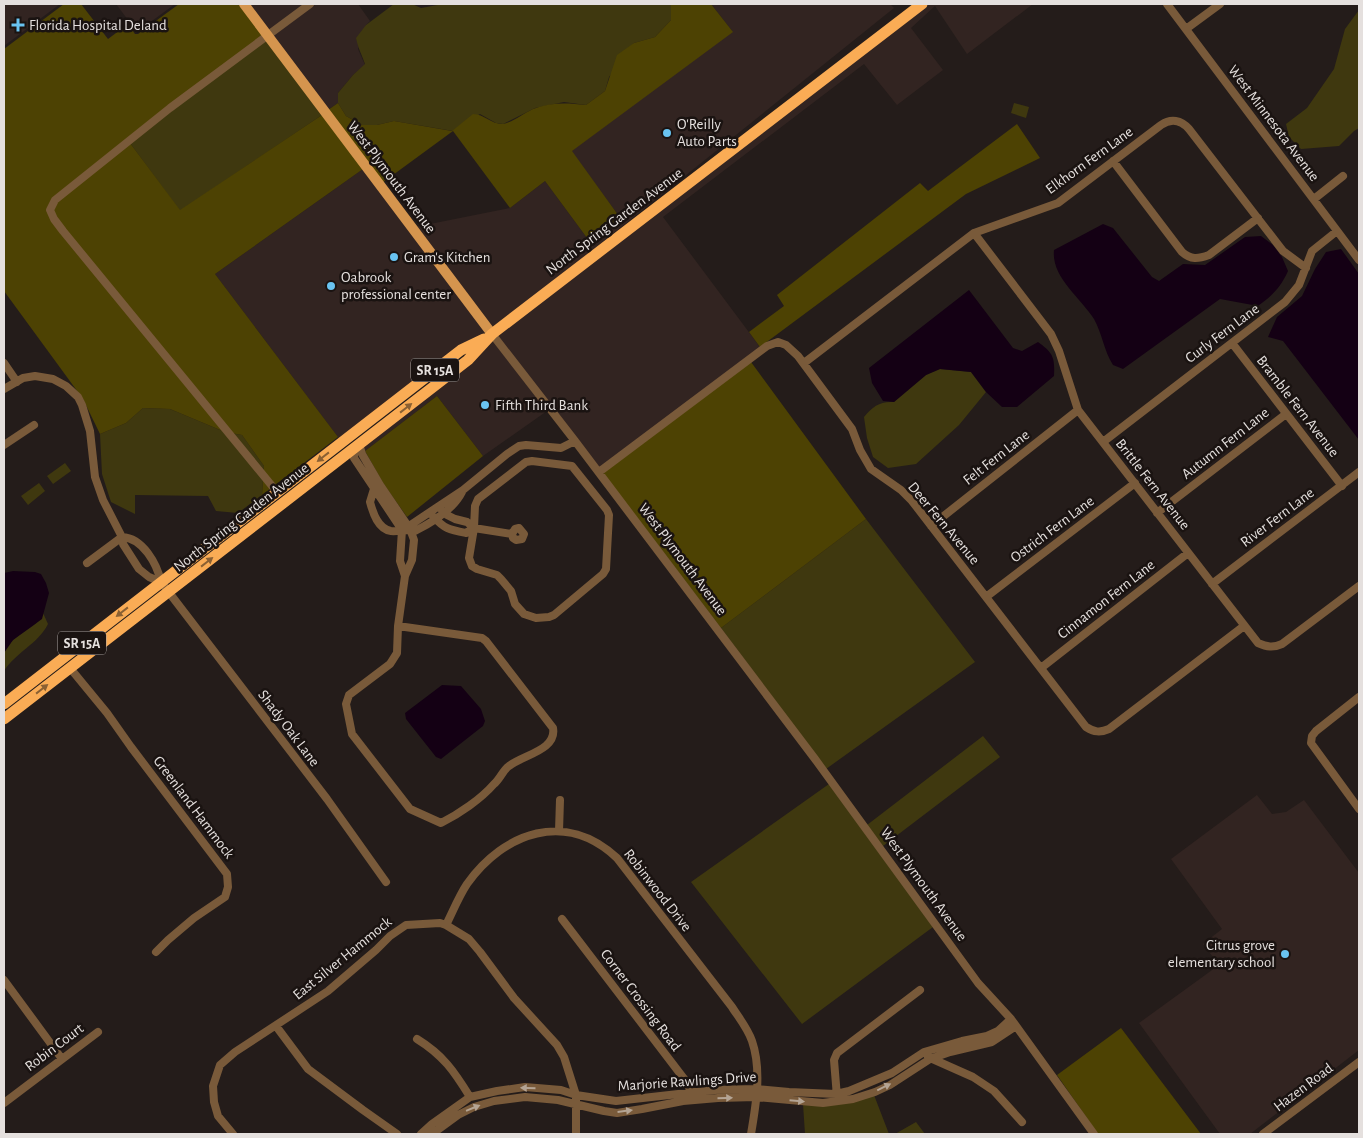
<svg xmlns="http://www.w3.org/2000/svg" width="1363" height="1138" font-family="'Alegreya Sans',sans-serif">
  <rect width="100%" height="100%" fill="#241c1a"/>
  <path fill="#322421" d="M4,4H60L4,46Z
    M116,4H175L137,32Z
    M248,4H305L269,31Z
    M316,4H358L370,21L366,25L358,49L365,65L353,75L338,93V103L328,110L272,36Z
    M711,4H890L894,8L493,330L415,227L510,208L545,181L590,242L621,219L571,151L732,31Z
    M927,4H1033L967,54L935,6L911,28L943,70L897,105L864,64L663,217L760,347L600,468L496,335Z
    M363,169L487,333L340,440L215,274Z
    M491,339L547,411L483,456L437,396L365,451L363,445Z
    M1257,795L1272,814L1286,812L1304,800L1359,873V1050L1250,1134H1220L1139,1023L1219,965L1203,944L1222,929L1171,859Z"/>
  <path fill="#3f380f" d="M394,4H412L421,8L443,4H671V20L655,37L634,43L609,77L605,91L586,105L564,102L535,108L503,124L496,123L480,114L453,131L394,121L377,125H362L346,116L338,103V93L353,75L365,64C362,55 358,48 356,38L366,25Z
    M1359,10V128L1354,131L1339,146L1301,149L1289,137L1286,124L1307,108L1334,69L1345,29Z
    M266,39L322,115L180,211L130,143Z
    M1014,103L1029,107L1026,118L1011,113Z
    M940,369L971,372L986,392L959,425L916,464L888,468L873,457L867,438L864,417C873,406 880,401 894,402L926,375Z
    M143,408L170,409L225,432L242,435L264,466L262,495L238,513L216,511L208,496L135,495V514L111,502L102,474L100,434L126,423Z
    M65,463L71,471L53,484L47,476Z
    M39,483L45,491L28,505L21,496Z
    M866,519L975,662L826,769L721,628Z
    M43,613L48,624C38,644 15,653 4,671C4,665 2,656 5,651C13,633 38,629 43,613Z
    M983,736L1000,757L883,846L867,825Z
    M829,784L933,927L802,1024L691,882Z
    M874,1095L889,1134H805L803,1104Z
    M916,1122L925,1134H895Z"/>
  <path fill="#4d4203" d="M64,4H81L108,39L128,24L135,34H138L179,4H239L266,39L130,143L180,210L322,115L363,169L215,274L338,437L262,495L264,466L242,435L225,432L170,409L143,408L126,423L100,434L83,399L4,291V49Z
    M671,4H711L733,32L572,151L621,219L590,242L545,181L510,208L453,131L382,183L328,110L338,103L346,116L362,125H377L394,121L452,131L473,114C484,114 491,124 502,124C512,123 524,113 533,109C550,102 568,103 586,105L605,91L617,55L634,43L655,37L671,20Z
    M1017,124L1040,158L966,194L760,347L749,332L784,306L777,295L920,183L928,191Z
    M751,362L866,519L721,628L603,473Z
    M437,396L483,456L407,517L383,483L365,451Z
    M1121,1028L1201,1134H1098L1057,1075Z"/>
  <path fill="#140014" d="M1103,224L1113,228L1152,277L1159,281L1183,264L1205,265L1245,237L1261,236L1273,245L1282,257L1288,271C1281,287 1272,296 1258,306L1220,299L1123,369L1113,365C1104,351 1102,333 1094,319C1080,297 1051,277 1054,250Z
    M1341,249L1359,274V440L1283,341L1268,337L1277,317L1302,296L1315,269L1326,252Z
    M969,290L1013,348L1022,351L1038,342C1053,353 1055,357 1054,376L1017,407H1002L986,392L971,372L940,369L926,375L894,402L883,401L872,383L869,368Z
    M13,571L35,572L41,574L46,583L49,593L42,619L13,640L4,653V573Z
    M442,685L461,686L481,709L485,721L483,726L441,759L436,757L406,719L405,713Z"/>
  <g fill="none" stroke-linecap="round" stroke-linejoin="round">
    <path stroke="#795a3a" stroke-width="8" d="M1167,4L1359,260
      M1186,29L1220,4
      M1113,161L1182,252C1191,260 1198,259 1209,255L1258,218
      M1314,199L1343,176
      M974,233L1051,334L1059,351L1078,410L1258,643C1267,647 1273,648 1282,644L1359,586
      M492,334L575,441L815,759L978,983L1011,1019L1094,1134
      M1232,343L1342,486
      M4,363L17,382
      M804,363L974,233L1058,203L1161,125C1171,118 1181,120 1189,129L1283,251L1306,268
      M4,389L23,378L35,376L53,379L66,386L78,397L82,405L90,431L95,477L103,500L122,537L123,544L139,569L149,577L161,582
      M1103,442L1285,302L1299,285L1312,251L1337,231
      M359,444L362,454L369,466L380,485L410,529L414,540L412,560L405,576L398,626
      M4,445L34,425
      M354,448V458L402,530L400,561L405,576
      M532,461L572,466L607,510L609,515L606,569L603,574L554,615L549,617L536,618L524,614L515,604L511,591L501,579L497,575L477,569L472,566L469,558L474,528L475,506L478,499L526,462Z
      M599,472L767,346L778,342L786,345L798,356L852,429L860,450L871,469L901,490L912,501L1086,727C1094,732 1100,733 1109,729L1244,626
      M380,485L374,489L370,502C373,513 378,529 391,531C399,532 407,528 415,531C433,522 453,510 462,492
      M277,492L63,231L54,219L50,210L55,200L170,108L310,4
      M441,509L447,515L455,519L467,522L474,528L512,534L513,538L516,540L522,539L524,534L519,528L515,529L512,534
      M1157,513L1286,414
      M433,516C444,529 450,530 466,533L474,528
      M931,526L1078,410
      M410,529L412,524L463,490L507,454L519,446L526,445L561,448L575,441
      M122,537C143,538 157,564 161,582L327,799L386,882
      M87,563L122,537
      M1212,584L1359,472
      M986,597L1135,483
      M398,626L482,638L486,641L553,728C557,750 523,755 509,766C503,770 500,779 494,784C481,799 459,814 441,823L410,809L352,734L346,704L349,695L390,664L397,653Z
      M70,668L107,713L131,747L227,874L228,887L225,897L194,918L168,940L156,952
      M1041,668L1188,553
      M1359,697L1316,731L1312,736L1311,743L1359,809
      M559,831L560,800
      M562,919L685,1080L693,1095
      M446,925C453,911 459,896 467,884C504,832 566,810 617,858L732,1007C739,1018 748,1029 752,1041C762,1070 756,1105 751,1134
      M4,980L62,1059
      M276,1026L308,1069L363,1110L397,1134
      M417,1039C443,1055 454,1071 470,1097
      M928,1057L973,1077L994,1091L1022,1122
      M837,1097L834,1060L837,1053L920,990
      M4,1103L98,1032
      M233,1134L218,1116L214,1102L213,1086L220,1065L235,1052L328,991L376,950L390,936L406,925L440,923L446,925L469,939L480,952L514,998L557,1045L564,1057L576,1095V1134
      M421,1134L432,1124L470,1097L497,1091L525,1087L561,1090L576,1095L616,1101L714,1090L756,1089L789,1092L836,1094L849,1091L892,1073L924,1052L962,1041L987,1036L998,1031L1011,1019
      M432,1134L458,1115L474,1107L494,1101L525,1097L558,1100L604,1111L617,1113L642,1109L683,1101L718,1098L756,1097L823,1103L853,1099L875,1092L890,1085L930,1059L950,1052L992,1042L1016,1026
      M1263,1134L1359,1062"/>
    <path stroke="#d5954e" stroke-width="10" d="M244,4L492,334"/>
    <path stroke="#faac55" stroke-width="11" d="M4,704L461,350L484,339
      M4,719L468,360L492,334L922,4"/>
  </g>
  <defs><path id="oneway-solid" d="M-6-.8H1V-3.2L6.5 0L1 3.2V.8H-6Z" transform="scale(1.25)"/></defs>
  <g fill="#8a6033">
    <use href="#oneway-solid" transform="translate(406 408) rotate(-38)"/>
    <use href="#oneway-solid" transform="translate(323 457) rotate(142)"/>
    <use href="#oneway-solid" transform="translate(207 562) rotate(-38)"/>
    <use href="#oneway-solid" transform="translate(122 612) rotate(142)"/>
    <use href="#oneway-solid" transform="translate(42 689) rotate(-38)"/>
  </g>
  <g fill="#b4a494">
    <use href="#oneway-solid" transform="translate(884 1087) rotate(-26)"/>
    <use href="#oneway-solid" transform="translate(528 1088) rotate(-179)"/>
    <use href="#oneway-solid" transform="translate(725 1098) rotate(-1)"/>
    <use href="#oneway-solid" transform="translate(797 1101) rotate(5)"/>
    <use href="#oneway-solid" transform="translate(473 1108) rotate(-22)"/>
    <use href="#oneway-solid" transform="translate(625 1111) rotate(-7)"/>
  </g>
  <g fill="#69c3f1" stroke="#1a1311" stroke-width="2">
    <path d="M15.5 17.5h5v5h5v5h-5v5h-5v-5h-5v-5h5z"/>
    <circle cx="667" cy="133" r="5"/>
    <circle cx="394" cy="257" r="5"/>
    <circle cx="331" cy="286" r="5"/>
    <circle cx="485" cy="405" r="5"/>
    <circle cx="1285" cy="954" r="5"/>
  </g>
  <g text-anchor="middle" stroke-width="5" stroke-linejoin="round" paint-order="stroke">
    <g fill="#1a1311" stroke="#a8a2a0" stroke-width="1">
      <rect x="411" y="358.5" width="48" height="23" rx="4"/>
      <rect x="58" y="631.5" width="48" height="23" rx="4"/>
    </g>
    <g font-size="14" font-weight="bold" fill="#e5e0de">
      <text x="435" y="375">SR 15A</text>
      <text x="82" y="648">SR 15A</text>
    </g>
    <g font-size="15" fill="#e5e0de" stroke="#1a1311" text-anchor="start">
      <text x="29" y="30">Florida Hospital Deland</text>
      <text x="677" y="129">O'Reilly<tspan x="677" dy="17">Auto Parts</tspan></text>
      <text x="404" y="262">Gram's Kitchen</text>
      <text x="341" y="282">Oabrook<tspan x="341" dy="17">professional center</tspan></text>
      <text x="495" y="410">Fifth Third Bank</text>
      <text x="1275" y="950" text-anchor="end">Citrus grove<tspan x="1275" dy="17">elementary school</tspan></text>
    </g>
    <g font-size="15" fill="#e5e0de" stroke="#1a1311">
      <text transform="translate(1274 123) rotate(53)" y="5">West Minnesota Avenue</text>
      <text transform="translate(1089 160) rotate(-36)" y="5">Elkhorn Fern Lane</text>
      <text transform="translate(392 177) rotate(53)" y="5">West Plymouth Avenue</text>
      <text transform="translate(614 221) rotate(-37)" y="5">North Spring Garden Avenue</text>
      <text transform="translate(1222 333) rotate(-37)" y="5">Curly Fern Lane</text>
      <text transform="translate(1298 406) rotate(52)" y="5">Bramble Fern Avenue</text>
      <text transform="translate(1225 443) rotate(-38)" y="5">Autumn Fern Lane</text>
      <text transform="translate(996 457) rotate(-38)" y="5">Felt Fern Lane</text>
      <text transform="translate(1153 484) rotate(52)" y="5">Brittle Fern Avenue</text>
      <text transform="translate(241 517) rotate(-38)" y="5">North Spring Garden Avenue</text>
      <text transform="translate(1277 517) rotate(-37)" y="5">River Fern Lane</text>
      <text transform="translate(944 523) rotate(50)" y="5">Deer Fern Avenue</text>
      <text transform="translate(1052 529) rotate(-37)" y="5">Ostrich Fern Lane</text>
      <text transform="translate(683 559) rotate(53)" y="5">West Plymouth Avenue</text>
      <text transform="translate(1106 599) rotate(-38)" y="5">Cinnamon Fern Lane</text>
      <text transform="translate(289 728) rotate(53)" y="5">Shady Oak Lane</text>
      <text transform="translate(194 807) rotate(53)" y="5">Greenland Hammock</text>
      <text transform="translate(924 884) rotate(54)" y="5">West Plymouth Avenue</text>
      <text transform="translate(658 890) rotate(52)" y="5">Robinwood Drive</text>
      <text transform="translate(342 958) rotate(-39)" y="5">East Silver Hammock</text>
      <text transform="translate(641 1000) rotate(53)" y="5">Corner Crossing Road</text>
      <text transform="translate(54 1047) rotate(-37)" y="5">Robin Court</text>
      <text transform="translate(687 1081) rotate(-4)" y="5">Marjorie Rawlings Drive</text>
      <text transform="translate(1303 1087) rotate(-37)" y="5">Hazen Road</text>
    </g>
  </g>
  <rect width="1363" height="1138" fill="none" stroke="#e5e0de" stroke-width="10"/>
</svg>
